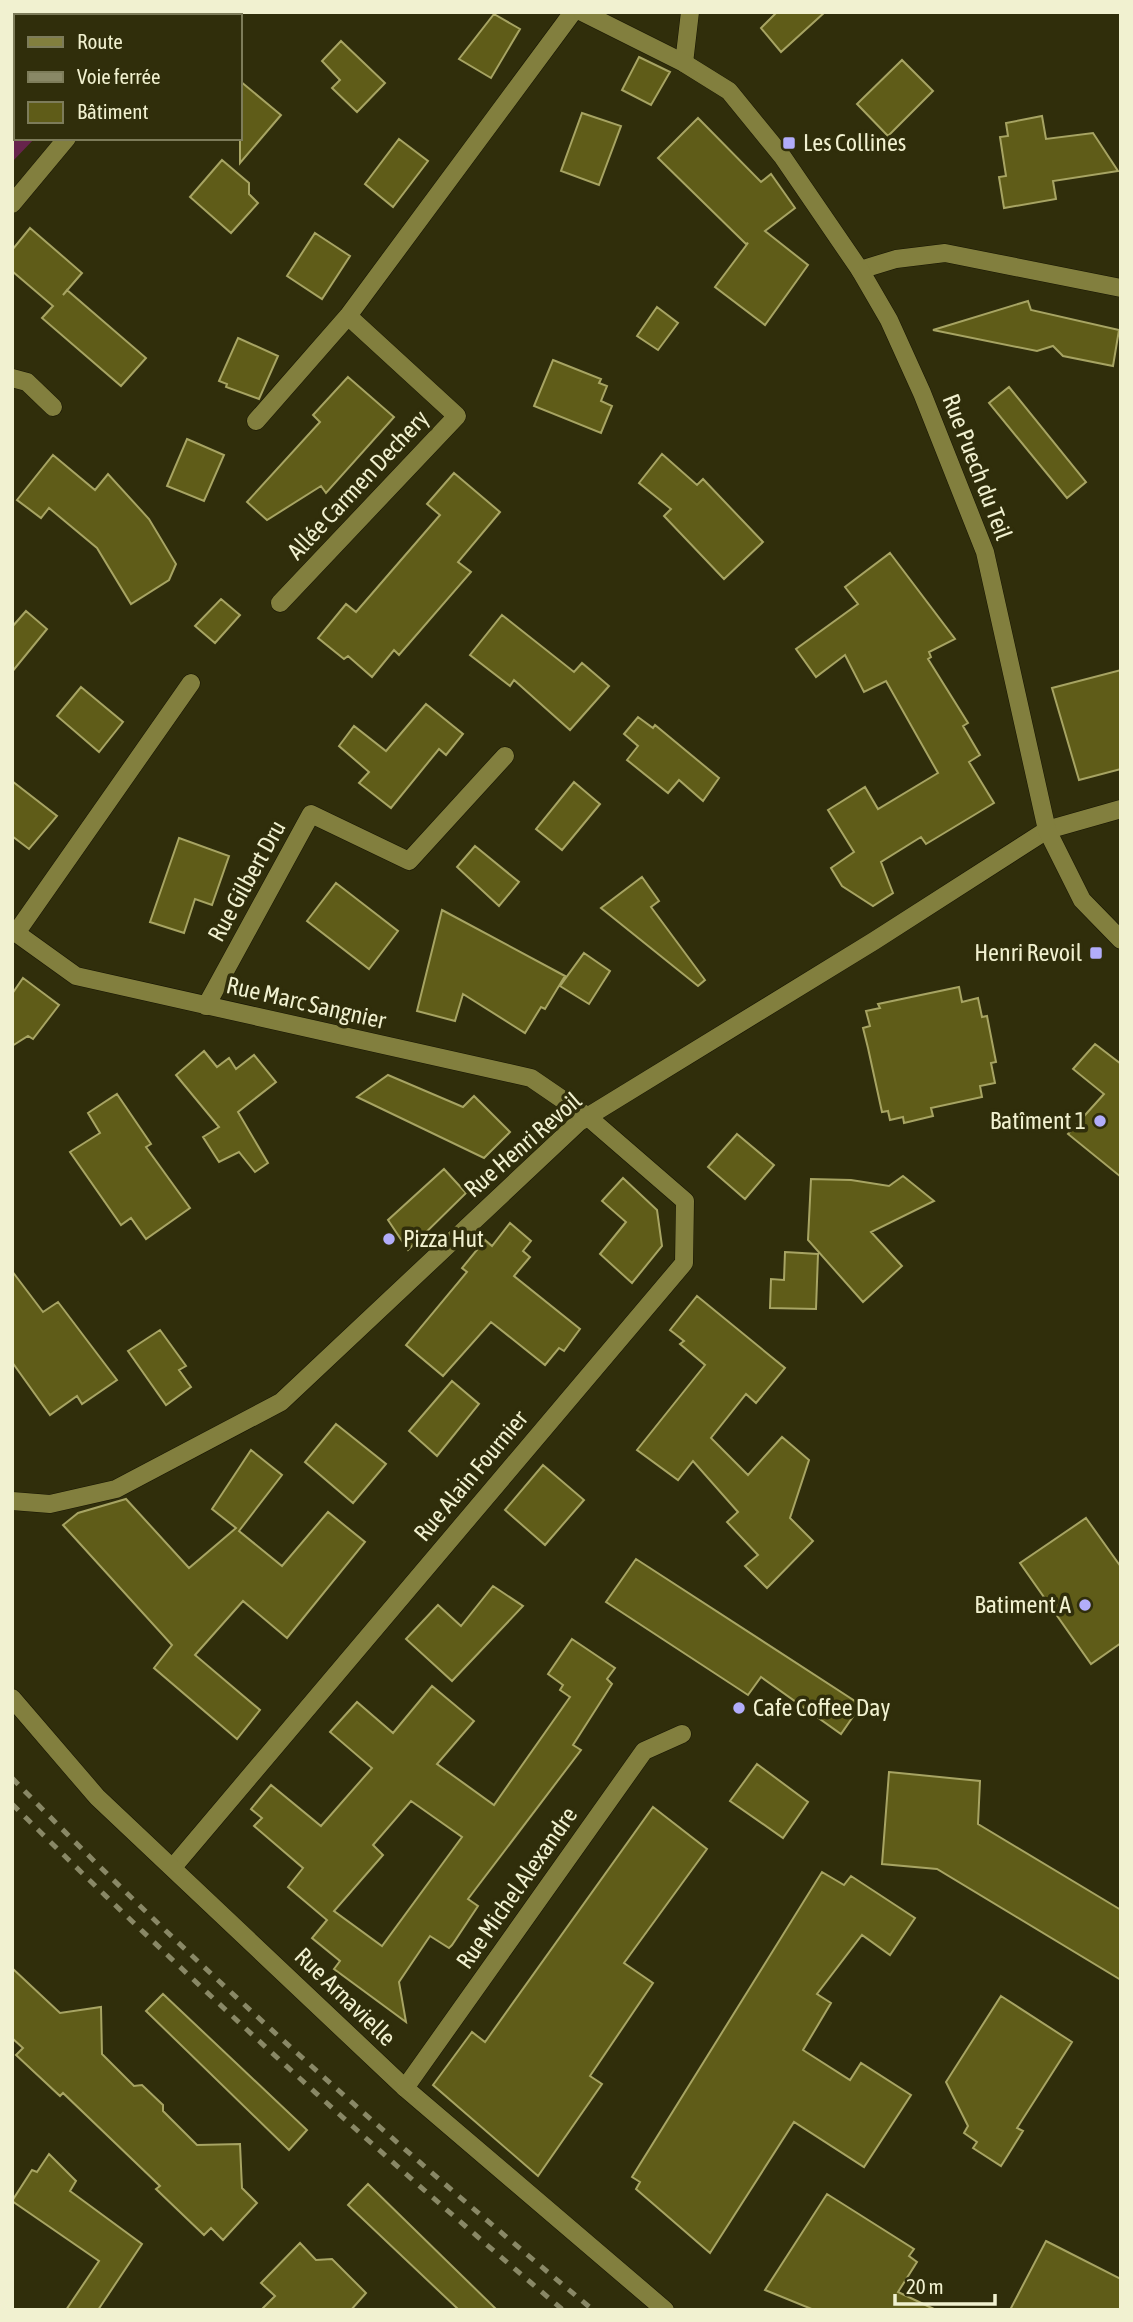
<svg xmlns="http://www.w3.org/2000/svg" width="1133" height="2322" font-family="'Asap Condensed',sans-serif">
  <rect width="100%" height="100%" fill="#302e0b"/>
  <path fill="#67244c" d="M12,12H156L153,16H16V138H35L12,162Z"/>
  <path fill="#5f5c18" stroke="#a7a463" stroke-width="2" fill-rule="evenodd" d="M777,12H825L781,52L761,28Z
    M494,14L520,29L491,78L459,59Z
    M341,41L385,83L357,112L332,88L340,80L322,61Z
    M639,57L670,72L651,105L622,90Z
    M902,60L933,91L888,136L857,104Z
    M240,81L281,115L240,163Z
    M582,113L621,126L599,185L561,171Z
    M1042,116L1046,139L1093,133L1118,171L1053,181L1056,199L1004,208L999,177L1006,176L1000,137L1008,136L1006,123Z
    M698,118L761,182L771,174L795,208L765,231L808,265L765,325L715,287L748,243L746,244L658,158Z
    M399,139L428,161L393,207L365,184Z
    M222,160L249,183V194L258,203L231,233L190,197Z
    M30,228L82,273L63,295L67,290L146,358L121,386L42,318L53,306L12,271V250Z
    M315,233L350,256L322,299L287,276Z
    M1028,301L1031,310L1119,330L1113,366L1063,356L1053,346L1037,351L933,330Z
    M657,307L678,323L658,350L637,336Z
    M238,338L278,356L259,399L226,387L227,384L219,381Z
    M553,360L601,379L599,383L607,386L601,401L612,406L601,433L534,406Z
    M348,377L394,417L326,493L321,486L267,520L247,502L320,422L313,415Z
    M1009,387L1086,482L1067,498L989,403Z
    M187,439L224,455L204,501L167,486Z
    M662,454L697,485L703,479L763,542L724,579L664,516L671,509L639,483Z
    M53,455L95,490L108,474L149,519L176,564L169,580L131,604L97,548L49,508L41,518L17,500Z
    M454,473L500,512L458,562L471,572L399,655L394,650L372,677L348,656L344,659L318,638L346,604L356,612L440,515L427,504Z
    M890,553L955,639L929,652L931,657L928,659L968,723L963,726L980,755L969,762L994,803L926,844L921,837L881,862L893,893L873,906L842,886L831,868L854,852L828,810L865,787L878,809L938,773L886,681L864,692L845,655L816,677L796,649L858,604L845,587Z
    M221,599L240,615L215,643L195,626Z
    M26,611L47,629L12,672V627Z
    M502,615L574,672L582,663L609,686L570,730L514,680L510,686L470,655Z
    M1121,670V769L1079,780L1052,688Z
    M81,687L123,722L99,752L57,716Z
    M426,704L463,734L446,755L439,749L391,808L359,783L369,772L339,746L354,726L386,751Z
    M638,717L653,728L655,725L719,778L703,801L679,780L668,793L627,760L638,746L624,734Z
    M12,781L57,816L29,849L12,836Z
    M574,782L600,804L562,850L536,829Z
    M179,838L229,856L212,905L195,899L184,933L150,922Z
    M475,846L519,882L499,906L457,867Z
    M642,877L659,901L651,907L705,980L698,986L601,908Z
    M336,883L398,931L369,969L307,921Z
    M442,910L565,976L545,1009L541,1007L525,1033L463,994L455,1021L417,1011Z
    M584,953L610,971L589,1004L560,986Z
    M23,978L59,1005L33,1039L28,1036L12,1046V994Z
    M959,987L962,1002L978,998L982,1017L987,1016L996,1062L991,1063L995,1083L980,1086L982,1097L931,1108L933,1116L904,1123L903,1117L890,1120L888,1111L882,1112L868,1048L863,1028L870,1026L866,1011L880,1008L878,1004Z
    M1095,1044L1121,1064V1177L1068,1134L1104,1094L1073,1069Z
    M204,1051L217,1067L229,1058L236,1069L254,1055L276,1082L238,1112L268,1163L255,1172L239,1152L219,1162L203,1137L219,1127L176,1075Z
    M388,1075L463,1107L474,1096L510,1132L484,1158L357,1097Z
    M117,1094L151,1144L146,1147L190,1208L146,1239L131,1218L121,1225L70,1152L100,1133L88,1113Z
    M737,1134L774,1165L745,1199L708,1167Z
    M444,1169L466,1193L408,1250L388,1220Z
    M903,1176L934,1201L871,1232L902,1266L863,1302L808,1240L811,1179L851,1180L889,1186Z
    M623,1178L657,1210L662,1246L632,1283L600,1254L626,1222L602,1201Z
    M510,1223L531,1241L523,1251L530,1257L514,1276L580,1329L564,1351L559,1348L545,1365L491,1322L443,1376L406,1345L467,1272L462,1268L485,1240L492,1246Z
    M785,1252L818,1254L816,1309L770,1308L771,1279L784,1280Z
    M12,1271L43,1312L58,1302L117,1380L82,1404L77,1396L50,1415L12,1362Z
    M697,1296L785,1368L756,1403L746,1394L711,1438L748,1475L782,1437L809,1460L790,1518L813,1541L767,1588L745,1566L758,1555L727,1522L738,1512L693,1461L678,1480L637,1450L705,1365L680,1344L684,1341L670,1330Z
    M160,1330L186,1366L179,1370L191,1387L166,1405L128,1351Z
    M452,1381L479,1404L437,1456L409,1431Z
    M336,1424L386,1464L353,1503L305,1462Z
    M251,1450L282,1475L239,1531L282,1566L328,1512L365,1542L287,1638L243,1601L195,1655L260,1710L237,1739L154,1668L172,1645L63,1525L78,1513L126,1499L189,1568L236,1528L212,1509Z
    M543,1465L584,1500L545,1545L505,1510Z
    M1086,1518L1121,1567V1643L1091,1664L1020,1563Z
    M636,1559L861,1705L841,1734L761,1677L748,1695L606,1602Z
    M493,1586L523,1606L452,1681L406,1639L438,1605L461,1626Z
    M572,1639L615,1668L607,1679L612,1684L573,1745L581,1750L468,1899L478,1906L452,1945L449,1948L430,1936L399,1982L406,2022L334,1969L340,1961L312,1938L327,1920L288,1887L303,1868L254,1826L262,1818L251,1809L271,1785L321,1826L372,1768L330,1732L357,1702L393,1733L432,1686L474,1721L437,1764L494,1805L570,1697L560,1690L563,1685L548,1674ZM411,1801L462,1837L382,1946L334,1911L383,1855L373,1845Z
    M757,1764L808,1802L783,1838L730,1801Z
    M889,1772L980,1781L978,1824L1121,1910V1980L937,1869L882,1864Z
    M653,1807L707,1849L624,1963L653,1983L590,2076L602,2084L538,2176L433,2085L472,2032L485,2042Z
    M822,1872L844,1885L851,1876L915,1918L890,1955L862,1935L817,1994L831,2003L803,2050L850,2080L861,2063L911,2095L864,2167L794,2122L710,2253L636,2189L640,2182L632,2177Z
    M12,1968L60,2013L101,2007L102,2054L134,2086L142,2085L163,2105V2111L197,2145L240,2144L242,2188L257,2203L223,2240L211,2228L204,2235L156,2189L160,2186L63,2093L60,2096L16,2055L23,2048L12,2038Z
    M163,1994L307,2130L289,2150L146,2011Z
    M1001,1996L1072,2042L1017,2128L1023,2131L1001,2166L973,2148L977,2142L964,2133L968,2126L946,2082Z
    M49,2154L76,2181L70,2191L142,2244L98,2310H66L99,2261L12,2201L32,2170L37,2172Z
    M368,2184L497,2310H459L348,2205Z
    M827,2194L914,2249L909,2256L917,2262L898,2292L936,2310H814L765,2290Z
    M1046,2241L1121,2279V2310H1010Z
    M300,2243L316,2260L332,2259L366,2293L351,2310H261L275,2296L261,2283Z"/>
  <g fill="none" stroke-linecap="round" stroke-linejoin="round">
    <defs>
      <path id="minor" d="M200,16L205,12
        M684,63L690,12
        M12,204L67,138
        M860,270L896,259L945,253L1121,288
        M12,378L27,382L53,407
        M256,421L348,316L573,12
        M280,603L457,416L348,316
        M12,930L76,976L531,1078L588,1117L685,1201L684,1263L174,1866
        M16,933L191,683
        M206,1006L311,814L409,861L505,756
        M12,1501L50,1504L116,1489L281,1402L579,1122L874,941L1047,830L1121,809
        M405,2088L644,1751L682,1734"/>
      <path id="tertiary" d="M582,12L684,63L729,91L782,156L860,270L889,320L922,393L985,552L1047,830L1082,900L1121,940
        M12,1698L97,1797L405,2088L665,2310"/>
    </defs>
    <use href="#minor" stroke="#171503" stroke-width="19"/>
    <use href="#tertiary" stroke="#171503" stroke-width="19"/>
    <use href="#minor" stroke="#827f3e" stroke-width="18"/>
    <use href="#tertiary" stroke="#827f3e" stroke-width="18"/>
    <path stroke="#898866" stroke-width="5" stroke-dasharray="9 9" stroke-linecap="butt" d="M12,1778C194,1966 392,2142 593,2310
      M12,1804C189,1980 373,2149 563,2310"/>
  </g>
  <g fill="#b2adfa" stroke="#302e0b" stroke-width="2.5">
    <rect x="782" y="136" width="14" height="14" rx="3.5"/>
    <rect x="1089" y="946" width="14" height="14" rx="3.5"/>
    <circle cx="1100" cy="1121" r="7"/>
    <circle cx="389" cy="1239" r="7"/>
    <circle cx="1085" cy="1605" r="7"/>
    <circle cx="739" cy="1708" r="7"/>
  </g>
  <g text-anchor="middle" stroke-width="7" stroke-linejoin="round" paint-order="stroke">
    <g font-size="24" fill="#f1f1d0" stroke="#302e0b" text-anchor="start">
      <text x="803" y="151">Les Collines</text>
      <text x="1082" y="961" text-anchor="end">Henri Revoil</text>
      <text x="1086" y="1129" text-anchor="end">Batîment 1</text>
      <text x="403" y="1247">Pizza Hut</text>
      <text x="1071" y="1613" text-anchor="end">Batiment A</text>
      <text x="753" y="1716">Cafe Coffee Day</text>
    </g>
    <g font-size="24" fill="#f1f1d0" stroke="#302e0b">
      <text transform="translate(977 467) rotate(69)" y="8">Rue Puech du Teil</text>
      <text transform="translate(358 485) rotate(-47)" y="8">Allée Carmen Dechery</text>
      <text transform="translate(247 881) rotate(-61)" y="8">Rue Gilbert Dru</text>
      <text transform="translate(306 1003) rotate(13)" y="8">Rue Marc Sangnier</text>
      <text transform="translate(523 1145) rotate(-41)" y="8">Rue Henri Revoil</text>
      <text transform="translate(471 1476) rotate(-50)" y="8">Rue Alain Fournier</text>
      <text transform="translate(517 1888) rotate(-55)" y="8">Rue Michel Alexandre</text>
      <text transform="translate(345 1997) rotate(44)" y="8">Rue Arnavielle</text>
    </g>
  </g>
  <rect width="1133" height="2322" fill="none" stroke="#f1f1d0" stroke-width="28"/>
  <rect x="14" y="14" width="228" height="126" fill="#302e0b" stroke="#7d7c5a" stroke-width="2"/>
  <rect x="28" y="37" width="35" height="10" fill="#827f3e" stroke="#7d7c5a" stroke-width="2"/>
  <text x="77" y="49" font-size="21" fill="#f1f1d0">Route</text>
  <rect x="28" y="72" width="35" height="10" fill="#898866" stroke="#7d7c5a" stroke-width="2"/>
  <text x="77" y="84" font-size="21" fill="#f1f1d0">Voie ferrée</text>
  <rect x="28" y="102" width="35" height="21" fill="#5f5c18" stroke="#7d7c5a" stroke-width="2"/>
  <text x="77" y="119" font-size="21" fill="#f1f1d0">Bâtiment</text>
  <path d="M895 2294v10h100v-10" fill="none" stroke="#f1f1d0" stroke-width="3.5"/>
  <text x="906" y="2294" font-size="21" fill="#f1f1d0" stroke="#302e0b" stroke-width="5" paint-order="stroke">20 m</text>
</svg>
